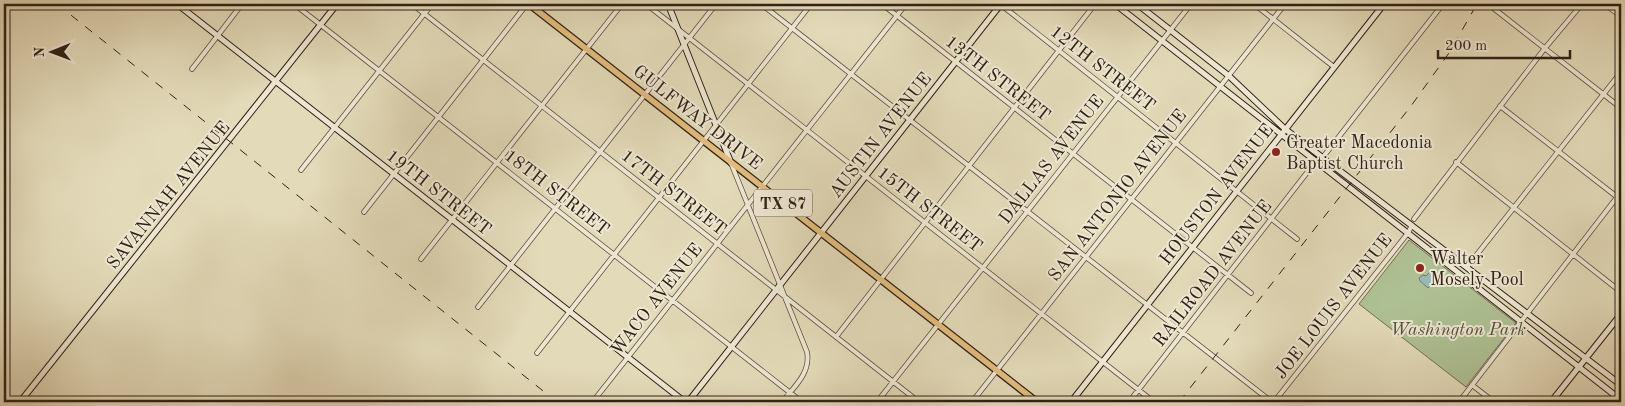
<svg xmlns="http://www.w3.org/2000/svg" width="1625" height="406" font-family="'Old Standard TT',serif">
  <rect width="100%" height="100%" fill="#e3dab9"/>
  <filter id="stains"><feTurbulence type="fractalNoise" baseFrequency=".004" numOctaves="4"/><feColorMatrix values="0 0 0 0 .2 0 0 0 0 .09 0 0 0 0 .02 0 0 0 .5 -.17"/></filter>
  <radialGradient id="worn" r=".72"><stop offset=".6" stop-color="#630" stop-opacity="0"/><stop offset="1" stop-color="#630" stop-opacity=".3"/></radialGradient>
  <!-- green -->
  <path fill="#aec194" stroke="#707056" d="M 1409,240 L 1516,323 L 1466,387 L 1359,304 Z"/>
  <!-- water -->
  <path fill="#97b9b7" stroke="#6e7c77" d="M 1431,271 L 1440,280 L 1437,284 L 1433,283 L 1428,288 L 1420,281 L 1419,278 L 1423,275 L 1426,276 Z"/>
  <g fill="none" stroke-linecap="round" stroke-linejoin="round">
    <defs>
      <path id="street" d="M 294,4 L 802,402
        M 412,4 L 919,402
        M 646,4 L 1154,402
        M 761,4 L 1272,402
        M 882,4 L 1251,293
        M 1000,4 L 1297,239
        M 1254,4 L 1334,67
        M 1372,4 L 1379,10
        M 1488,4 L 1621,108
        M 1604,4 L 1621,16
        M 192,69 L 242,4
        M 1500,106 L 1621,200
        M 1323,157 L 1443,4
        M 1456,162 L 1621,292
        M 731,163 L 807,352 C 811,373 794,387 782,402
        M 301,170 L 432,4
        M 364,212 L 527,4
        M 1414,219 L 1545,48 L 1582,4
        M 421,259 L 622,4
        M 1467,267 L 1621,72
        M 478,307 L 716,4
        M 836,337 L 1095,4
        M 537,353 L 811,4
        M 1472,385 L 1494,402
        M 595,399 L 906,4
        M 877,402 L 1191,4
        M 972,402 L 1285,4
        M 1129,402 L 1316,161
        M 1274,402 L 1408,233 L 1412,225
        M 1459,402 L 1621,192"/>
      <path id="secondary" d="M 177,4 L 685,402
        M 668,4 L 731,163
        M 1115,4 L 1621,400
        M 1137,4 L 1229,76 L 1285,129 L 1621,385
        M 20,402 L 337,4
        M 688,402 L 1001,4
        M 1071,402 L 1384,4
        M 1551,402 L 1621,314"/>
      <path id="primary" d="M 529,4 L 1037,402"/>
    </defs>
    <!-- street casing -->
    <use href="#street" stroke="#5e4e40" stroke-width="5.5"/>
    <!-- secondary casing -->
    <use href="#secondary" stroke="#312017" stroke-width="7"/>
    <!-- primary casing -->
    <use href="#primary" stroke="#312017" stroke-width="8"/>
    <!-- street -->
    <use href="#street" stroke="#ede7d2" stroke-width="4"/>
    <!-- secondary -->
    <use href="#secondary" stroke="#ede7d2" stroke-width="5"/>
    <!-- primary -->
    <use href="#primary" stroke="#e2bd7c" stroke-width="5.5"/>
    <!-- rail -->
    <path stroke="#312017" stroke-width="1" stroke-dasharray="9 9" stroke-linecap="butt" d="M 57,4 L 557,402
      M 1179,402 L 1411,106 L 1449,53 L 1477,4"/>
  </g>
  <!-- markers -->
  <g fill="#8f2418" stroke="#ede7d2" stroke-width="2">
    <circle cx="1276" cy="152" r="5"/>
    <circle cx="1420" cy="268" r="5"/>
  </g>
  <g text-anchor="middle" stroke-width="4" stroke-linejoin="round" paint-order="stroke">
    <!-- shield labels -->
    <rect fill="#ede7d2" stroke="#695c4f" stroke-width="1" x="754" y="189.5" width="58" height="27" rx="4"/>
    <g font-size="16" font-weight="bold" fill="#312017">
      <text x="783" y="209">TX 87</text>
    </g>
    <!-- street labels -->
    <g font-size="18" fill="#312017" stroke="#ede7d2">
      <text transform="translate(1103 68) rotate(38)" y="6">12TH STREET</text>
      <text transform="translate(998 78) rotate(38)" y="6">13TH STREET</text>
      <text transform="translate(698 117) rotate(38)" y="6">GULFWAY DRIVE</text>
      <text transform="translate(880 135) rotate(-52)" y="6">AUSTIN AVENUE</text>
      <text transform="translate(1051 159) rotate(-52)" y="6">DALLAS AVENUE</text>
      <text transform="translate(439 192) rotate(38)" y="6">19TH STREET</text>
      <text transform="translate(557 192) rotate(38)" y="6">18TH STREET</text>
      <text transform="translate(674 192) rotate(38)" y="6">17TH STREET</text>
      <text transform="translate(1216 194) rotate(-52)" y="6">HOUSTON AVENUE</text>
      <text transform="translate(168 195) rotate(-51)" y="6">SAVANNAH AVENUE</text>
      <text transform="translate(1117 195) rotate(-52)" y="6">SAN ANTONIO AVENUE</text>
      <text transform="translate(930 209) rotate(38)" y="6">15TH STREET</text>
      <text transform="translate(1212 273) rotate(-52)" y="6">RAILROAD AVENUE</text>
      <text transform="translate(656 299) rotate(-52)" y="6">WACO AVENUE</text>
      <text transform="translate(1333 306) rotate(-52)" y="6">JOE LOUIS AVENUE</text>
    </g>
    <!-- poi labels -->
    <g font-size="18" fill="#312017" stroke="#ede7d2" text-anchor="start">
      <text x="1286" y="148">Greater Macedonia<tspan x="1286" dy="21">Baptist Church</tspan></text>
      <text x="1430" y="264">Walter<tspan x="1430" dy="21">Mosely Pool</tspan></text>
    </g>
    <!-- park labels -->
    <g font-size="18" font-style="italic" fill="#56503c" stroke="#ede7d2">
      <text x="1458" y="335">Washington Park</text>
    </g>
  </g>
  <!-- margin -->
  <rect width="1625" height="406" fill="none" stroke="#e3dab9" stroke-width="20"/>
  <rect x="5" y="5" width="1615" height="396" fill="none" stroke="#312017" stroke-width="2.5"/>
  <rect x="10" y="10" width="1605" height="386" fill="none" stroke="#312017"/>
  <!-- north arrow -->
  <g transform="translate(52 52) rotate(269)" stroke="#ede7d2" stroke-width="4" paint-order="stroke">
  <path d="M0-4L9 19L0 12L-9 19Z" fill="#312017"/>
  <text y="-8" font-size="14" font-weight="bold" text-anchor="middle" fill="#312017">N</text>
  </g>
  <!-- scale -->
  <path d="M1438 50v8h132v-8" fill="none" stroke="#312017" stroke-width="2.5"/>
  <text x="1445" y="50" font-size="15" fill="#312017" stroke="#ede7d2" stroke-width="4" paint-order="stroke">200 m</text>
  <rect width="100%" height="100%" filter="url(#stains)"/>
  <rect width="100%" height="100%" fill="url(#worn)"/>
</svg>
